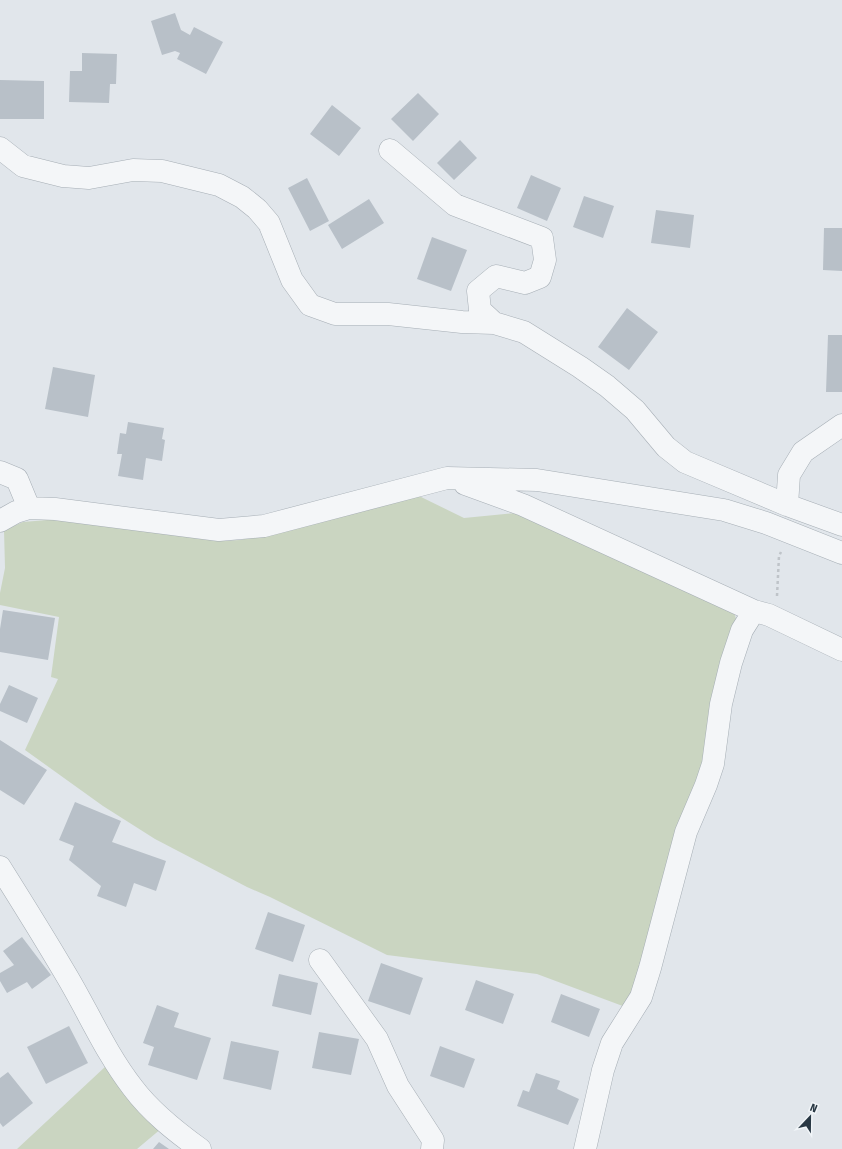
<svg xmlns="http://www.w3.org/2000/svg" width="842" height="1149" font-family="'Fira Sans Condensed',sans-serif">
  <rect width="100%" height="100%" fill="#e1e6eb"/>
  <!-- green -->
  <path fill="#cad5c1" d="M 417,495 L 464,518 L 515,513 L 734,612 L 736,619 L 709,763 L 628,1008 L 537,974 L 387,955 L 270,897 L 247,887 L 155,839 L 103,806 L 25,750 L 58,679 L 51,677 L 59,617 L 0,605 L 0,593 L 5,568 L 4,530 L 23,522 L 59,519 L 218,541 L 240,540 L 336,518 Z
    M 106,1066 L 162,1128 L 137,1149 L 17,1149 Z"/>
  <!-- building -->
  <path fill="#b8c0c8" d="M 175,13 L 181,30 L 190,35 L 194,27 L 223,42 L 206,74 L 177,59 L 180,53 L 175,51 L 162,55 L 151,21 Z
    M 82,53 L 117,54 L 116,84 L 110,84 L 109,103 L 69,102 L 70,71 L 82,71 Z
    M 0,80 L 44,81 L 44,119 L 0,119 Z
    M 418,93 L 439,114 L 413,141 L 391,119 Z
    M 332,105 L 361,128 L 339,156 L 310,134 Z
    M 460,140 L 477,158 L 454,180 L 437,163 Z
    M 531,175 L 561,188 L 547,221 L 517,208 Z
    M 307,178 L 329,221 L 310,231 L 288,188 Z
    M 584,196 L 614,206 L 603,238 L 573,227 Z
    M 369,199 L 384,223 L 342,249 L 328,225 Z
    M 656,210 L 694,215 L 690,248 L 651,243 Z
    M 824,228 L 842,228 L 842,271 L 823,270 Z
    M 432,237 L 467,250 L 451,291 L 417,279 Z
    M 627,308 L 658,332 L 629,370 L 598,347 Z
    M 828,335 L 842,335 L 842,392 L 826,392 Z
    M 53,367 L 95,375 L 88,417 L 45,409 Z
    M 128,422 L 164,428 L 162,439 L 165,440 L 162,461 L 146,458 L 143,480 L 118,476 L 122,454 L 117,454 L 120,433 L 126,434 Z
    M 3,610 L 55,618 L 48,660 L 0,652 L 0,629 Z
    M 9,685 L 38,698 L 27,723 L 0,711 L 0,704 Z
    M 0,740 L 47,770 L 24,805 L 0,790 Z
    M 75,802 L 121,821 L 112,842 L 166,861 L 156,891 L 134,883 L 126,907 L 97,896 L 101,886 L 69,860 L 74,846 L 59,840 Z
    M 268,912 L 305,925 L 293,962 L 255,949 Z
    M 22,937 L 51,975 L 32,989 L 27,982 L 7,993 L 0,981 L 0,973 L 14,965 L 3,951 Z
    M 381,963 L 423,978 L 410,1015 L 368,1001 Z
    M 279,974 L 318,983 L 311,1015 L 272,1006 Z
    M 476,980 L 514,994 L 503,1024 L 465,1010 Z
    M 561,994 L 600,1009 L 589,1037 L 551,1022 Z
    M 157,1005 L 179,1013 L 174,1027 L 211,1038 L 197,1080 L 148,1065 L 154,1047 L 143,1043 Z
    M 69,1026 L 88,1063 L 46,1084 L 27,1047 Z
    M 319,1032 L 359,1039 L 351,1075 L 312,1068 Z
    M 231,1041 L 279,1051 L 271,1090 L 223,1079 Z
    M 440,1046 L 475,1059 L 464,1088 L 430,1076 Z
    M 8,1072 L 33,1103 L 3,1127 L 0,1123 L 0,1078 Z
    M 536,1073 L 560,1081 L 557,1089 L 579,1099 L 568,1125 L 517,1106 L 523,1090 L 529,1092 Z
    M 159,1142 L 169,1149 L 153,1149 Z"/>
  <g fill="none" stroke-linecap="round" stroke-linejoin="round">
    <defs>
      <path id="minor" d="M 0,148 L 23,166 L 63,176 L 89,178 L 133,170 L 162,171 L 219,185 L 242,197 L 257,209 L 269,223 L 292,280 L 310,305 L 335,314 L 388,314 L 462,322 L 494,323 L 524,332 L 580,367 L 607,386 L 635,410 L 666,447 L 685,462 L 787,505 L 842,525
        M 390,150 L 455,205 L 542,238 L 545,260 L 540,277 L 525,283 L 496,276 L 478,291 L 480,310 L 494,323
        M 0,472 L 17,479 L 29,508
        M 465,484 L 523,505 L 754,611 L 769,615 L 842,650
        M 787,505 L 789,475 L 803,452 L 842,425
        M 0,521 L 16,512 L 29,508 L 55,509 L 219,530 L 264,526 L 447,478 L 537,480 L 724,510 L 766,523 L 842,553
        M 0,867 C 22,902 44,937 65,973 C 88,1011 105,1052 133,1088 C 151,1112 175,1131 200,1149
        M 320,960 L 377,1039 L 398,1086 L 433,1140 L 432,1149
        M 585,1149 L 603,1070 L 612,1043 L 641,997 L 650,968 L 686,832 L 706,785 L 713,764 L 721,704 L 731,663 L 742,630 L 754,611"/>
    </defs>
    <!-- minor casing -->
    <use href="#minor" stroke="#a6aeb5" stroke-width="23"/>
    <!-- path -->
    <path stroke="#bfc4c9" stroke-width="2.5" stroke-dasharray="3 3" stroke-linecap="butt" d="M 777,596 L 779,556 L 781,552"/>
    <!-- minor -->
    <use href="#minor" stroke="#f4f6f8" stroke-width="22"/>
  </g>
  <!-- north arrow -->
  <g transform="translate(810 1117) rotate(22)" stroke="#f1f5f8" stroke-width="3" paint-order="stroke">
  <path d="M0-3L7 15L0 10L-7 15Z" fill="#283743"/>
  <text y="-6" font-size="11" font-weight="bold" text-anchor="middle" fill="#283743">N</text>
  </g>
</svg>
